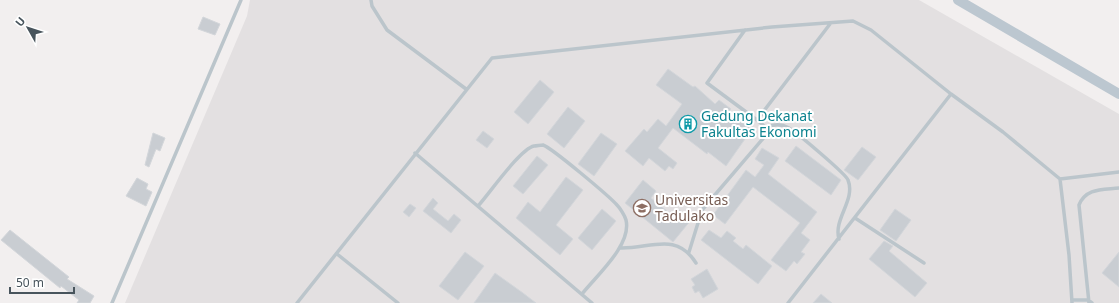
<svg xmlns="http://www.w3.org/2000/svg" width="1119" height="303" font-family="'Noto Sans',sans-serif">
  <rect width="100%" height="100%" fill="#f2efef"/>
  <!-- education -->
  <path fill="#e3e0e1" d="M 250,0 L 919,0 L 1119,114 L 1119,303 L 125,303 L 247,16 Z"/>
  <!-- building -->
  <path fill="#c9cdd2" stroke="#d3d6da" d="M 203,17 L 220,24 L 215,35 L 198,29 Z
    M 668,69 L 693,87 L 695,86 L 715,104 L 719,100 L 731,109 L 727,113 L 752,129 L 726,166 L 708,152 L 707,154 L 673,128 L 658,148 L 677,163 L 673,169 L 669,166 L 665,171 L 649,158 L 643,166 L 625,151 L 644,129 L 647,132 L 658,119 L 666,126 L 682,104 L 656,85 Z
    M 540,80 L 554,92 L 528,124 L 514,112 Z
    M 568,107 L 585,121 L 564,148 L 547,134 Z
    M 483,131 L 494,139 L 487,148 L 476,140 Z
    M 153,133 L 165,138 L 160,151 L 156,149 L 149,167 L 145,165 Z
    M 601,133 L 617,144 L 594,176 L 578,164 Z
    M 796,146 L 841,180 L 831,195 L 785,161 Z
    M 862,147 L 876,157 L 858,180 L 844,170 Z
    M 762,148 L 779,158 L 768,174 L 817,212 L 801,233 L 810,240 L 801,252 L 805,254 L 797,264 L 794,261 L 786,271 L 771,260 L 800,223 L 753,187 L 725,224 L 713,215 L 746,170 L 755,177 L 764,165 L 755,159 Z
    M 537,156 L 548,165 L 523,194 L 513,186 Z
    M 566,177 L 583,190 L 556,225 L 573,239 L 560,255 L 516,218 L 528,202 L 540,212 Z
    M 137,178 L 148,184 L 146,189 L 152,192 L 146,206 L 126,196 Z
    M 643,180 L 656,191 L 651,198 L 673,216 L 678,209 L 691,220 L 673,242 L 625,203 Z
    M 433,198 L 438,203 L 433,209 L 448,221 L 454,214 L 461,220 L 451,233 L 423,211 Z
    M 410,204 L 416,208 L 409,217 L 403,212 Z
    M 602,209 L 616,221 L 592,250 L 578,238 Z
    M 895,209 L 911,220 L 896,241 L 880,230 Z
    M 10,230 L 69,277 L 67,279 L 94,296 L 90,303 L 77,303 L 79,300 L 61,286 L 60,288 L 1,240 Z
    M 709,230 L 721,238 L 727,231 L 736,238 L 733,241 L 743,249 L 746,245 L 772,266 L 758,284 L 701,240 Z
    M 884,241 L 893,246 L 889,251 L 927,283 L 915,297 L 869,259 Z
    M 465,252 L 484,266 L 458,300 L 439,286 Z
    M 1119,252 L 1119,287 L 1102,273 Z
    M 707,269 L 718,289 L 703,298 L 699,291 L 695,293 L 692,287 L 695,285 L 691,279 Z
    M 495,273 L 523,293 L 536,303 L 474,303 Z
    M 821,294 L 832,303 L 813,303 Z"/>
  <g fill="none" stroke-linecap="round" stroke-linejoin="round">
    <!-- lane -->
    <path stroke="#bbc5cb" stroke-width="3.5" d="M 371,0 L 372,6 L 387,30 L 466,89
      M 745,30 L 707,83 L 757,120 L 830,24
      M 766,128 C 773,124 780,123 789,128 C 796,132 846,174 848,180 C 856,200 833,219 839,239
      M 415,153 L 592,303
      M 1060,179 L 1119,172
      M 478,206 C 489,194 520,149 534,146 C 536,146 541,145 543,145 C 552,148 609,196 617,205 C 620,208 625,216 626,220 C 632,245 596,276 582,294
      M 855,218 L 924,263
      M 620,248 C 650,249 676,231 696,263
      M 689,252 L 702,210 L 766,135 C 767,127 763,125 757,120
      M 337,254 L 398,303
      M 1072,300 L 1088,300 L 1092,303
      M 112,303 L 241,0
      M 297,303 L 492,58 L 772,27 L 853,21 L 871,30 L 951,94 L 1003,132 L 1060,179 L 1069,255 L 1072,303
      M 788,303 L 951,94
      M 1089,303 L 1079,205 C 1086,188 1102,190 1119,188"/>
    <!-- secondary -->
    <path stroke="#bcc7d0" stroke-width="10" d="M 958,0 L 1119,94"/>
  </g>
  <!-- icons -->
  <defs>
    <symbol id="building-ring" viewBox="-11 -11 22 22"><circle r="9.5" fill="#fff" stroke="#0f9aa8" stroke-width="1.5"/><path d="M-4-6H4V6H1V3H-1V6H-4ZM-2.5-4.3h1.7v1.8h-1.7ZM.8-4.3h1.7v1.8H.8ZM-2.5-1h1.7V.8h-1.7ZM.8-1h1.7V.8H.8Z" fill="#0f9aa8"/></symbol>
    <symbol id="university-ring" viewBox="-11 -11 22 22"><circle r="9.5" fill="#fff" stroke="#8d6e63" stroke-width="1.5"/><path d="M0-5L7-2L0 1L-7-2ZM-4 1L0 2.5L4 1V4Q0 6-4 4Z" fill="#8d6e63"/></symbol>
  </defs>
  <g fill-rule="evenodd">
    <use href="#building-ring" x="678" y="114" width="20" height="20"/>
    <use href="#university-ring" x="632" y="198" width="20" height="20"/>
  </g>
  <g text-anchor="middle" stroke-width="4" stroke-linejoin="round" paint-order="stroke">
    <!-- culture labels -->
    <g font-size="14" fill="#0d838f" stroke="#fff" text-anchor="start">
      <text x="701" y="121">Gedung Dekanat<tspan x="701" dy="16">Fakultas Ekonomi</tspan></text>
    </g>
    <!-- education labels -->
    <g font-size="14" fill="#785e54" stroke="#fff" text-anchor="start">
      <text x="655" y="205">Universitas<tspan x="655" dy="16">Tadulako</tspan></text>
    </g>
  </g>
  <!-- north arrow -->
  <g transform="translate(28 28) rotate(309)" stroke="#ffffff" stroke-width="3" paint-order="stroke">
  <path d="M0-3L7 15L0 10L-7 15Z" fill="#48545c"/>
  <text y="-6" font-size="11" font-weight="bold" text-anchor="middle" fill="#48545c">U</text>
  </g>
  <!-- scale -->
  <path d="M10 287v6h64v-6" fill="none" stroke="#48545c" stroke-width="2"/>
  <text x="16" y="287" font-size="12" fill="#48545c" stroke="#ffffff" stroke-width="3" paint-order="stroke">50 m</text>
</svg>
